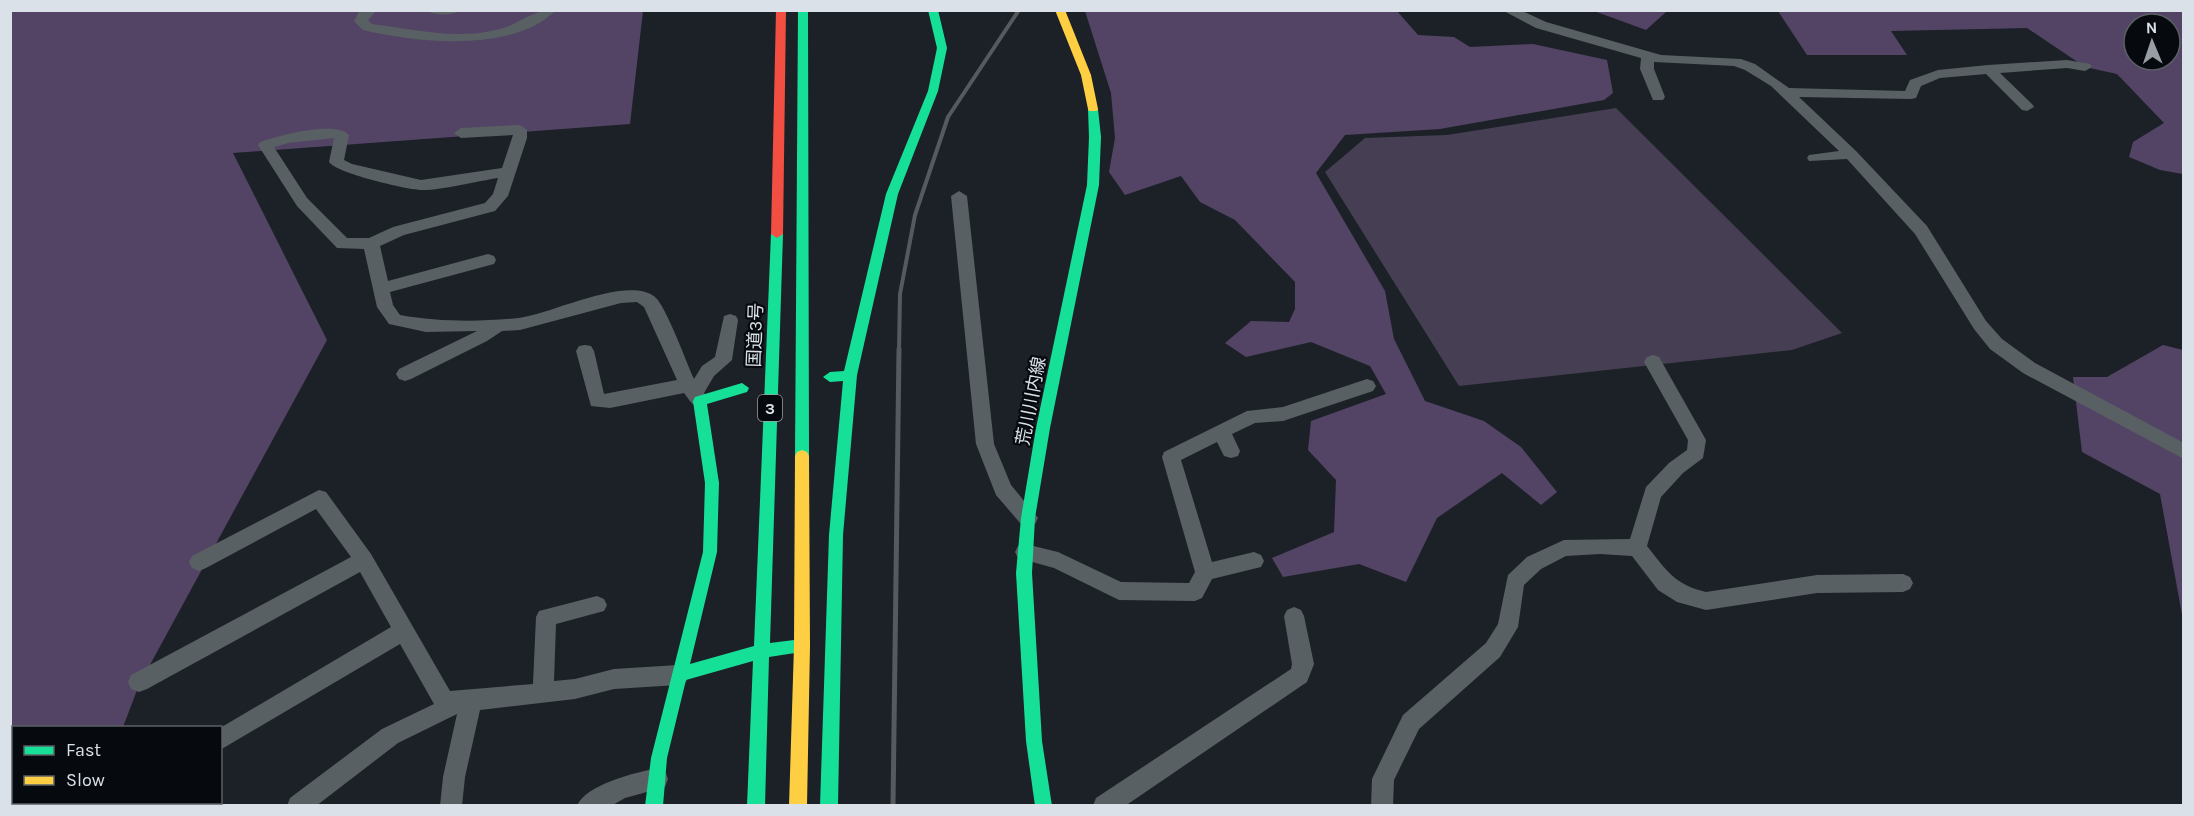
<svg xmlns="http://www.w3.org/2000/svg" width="2194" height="816" font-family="Karla,'Noto Sans JP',sans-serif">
  <rect width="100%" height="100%" fill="#1c2127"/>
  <!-- green -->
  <path fill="#463e52" d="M 1616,108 L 1842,333 L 1792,350 L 1459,386 L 1325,172 L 1365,138 L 1447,135 Z"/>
  <!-- forest -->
  <path fill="#534466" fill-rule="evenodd" d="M 10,11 L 643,11 L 630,124 L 233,153 L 327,340 L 139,685 L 123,727 L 14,728 L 14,802 L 95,803 L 94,805 L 11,805 Z
    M 1085,11 L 1397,11 L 1418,35 L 1454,37 L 1470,47 L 1533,44 L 1607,60 L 1613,93 L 1604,100 L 1440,129 L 1345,135 L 1316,173 L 1385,291 L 1394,339 L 1425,401 L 1484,421 L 1521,447 L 1557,492 L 1541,505 L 1502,473 L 1437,518 L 1406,582 L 1359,564 L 1283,577 L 1272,558 L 1334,532 L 1336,480 L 1308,450 L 1311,421 L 1386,394 L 1370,366 L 1311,342 L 1246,357 L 1225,343 L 1251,321 L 1289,322 L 1295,309 L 1295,282 L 1235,220 L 1200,202 L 1181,176 L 1125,195 L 1109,172 L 1115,138 L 1111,93 Z
    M 1594,11 L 1594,10 L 1671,11 L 1666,12 L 1646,30 Z
    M 1778,11 L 2183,11 L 2183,174 L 2160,170 L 2129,157 L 2133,142 L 2164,123 L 2117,74 L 2085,67 L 2027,28 L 1891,31 L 1907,55 L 1807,55 ZM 2134,24 L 2170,24 L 2170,60 L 2134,60 Z
    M 2163,345 L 2183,350 L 2183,620 L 2160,494 L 2082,452 L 2073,377 L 2107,377 Z"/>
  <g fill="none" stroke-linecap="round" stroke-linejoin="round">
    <!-- street -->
    <path fill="#596063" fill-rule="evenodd" d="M 360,10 L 377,10 L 368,20 L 372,24 C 412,29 456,40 496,30 C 520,25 529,10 556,10 C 514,53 417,43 363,30 L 354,21 Z
      M 426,10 L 461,10 C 453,16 434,16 426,10 Z
      M 1502,10 L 1520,10 L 1546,22 L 1661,55 L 1741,59 L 1755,64 L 1789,88 L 1905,91 L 1910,80 L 1938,70 L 1988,65 L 2067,60 L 2090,64 L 2092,67 L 2085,71 L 2067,68 L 2000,73 L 2032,104 L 2034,107 L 2027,111 L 2022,110 L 1986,74 L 1940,78 L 1921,86 L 1916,98 L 1911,99 L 1799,97 L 1856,151 L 1927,226 L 1986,321 L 2002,339 L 2035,363 L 2184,443 L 2184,459 L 2023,373 L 1990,349 L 1974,329 L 1915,234 L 1847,159 L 1809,161 L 1807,158 L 1809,155 L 1839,151 L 1771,86 L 1745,70 L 1734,66 L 1654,62 L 1654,69 L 1665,97 L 1663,100 L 1653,100 L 1640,69 L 1641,58 L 1536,28 Z
      M 520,125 L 527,130 L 527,138 L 508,196 L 495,211 L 404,235 L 380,246 L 388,281 L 488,254 L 494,256 L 496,260 L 494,264 L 390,292 L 393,305 L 400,315 C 438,322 481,322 519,318 C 552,314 627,275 655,297 C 666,306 687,364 694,379 L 702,366 L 715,357 L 724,316 L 730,314 L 736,316 L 738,320 L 732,360 L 714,376 L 704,393 L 709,401 L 706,406 C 694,410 691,402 684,393 L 610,408 L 591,406 L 576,351 L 579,346 L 585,345 L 591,346 L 594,351 L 604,394 L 677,380 L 644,307 L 637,302 L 621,303 L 520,330 L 502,331 L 487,341 L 411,379 L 405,381 L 399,379 L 396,374 L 399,369 L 477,331 L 426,332 L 389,324 L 377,307 L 364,249 L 337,248 L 297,206 L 258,145 L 260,142 C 277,136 336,120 349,135 L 344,160 L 352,164 L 421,180 L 502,168 L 513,135 L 461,138 L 454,133 L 461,128 ZM 334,138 L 329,162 C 336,173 405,189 420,190 C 439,191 478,181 498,178 L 493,194 L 485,203 L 393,227 L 369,238 L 347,238 L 307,198 L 274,147 L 288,143 Z
      M 959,191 L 967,196 L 994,444 L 1011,485 L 1038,518 L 1035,524 L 1028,526 L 1021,524 L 996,495 L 976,444 L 951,196 Z
      M 1653,355 L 1659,357 L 1706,440 L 1703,458 L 1683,473 L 1661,497 L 1647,546 C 1666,570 1675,585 1706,592 L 1817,575 L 1903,574 L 1910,577 L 1913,583 L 1910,589 L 1903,592 L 1817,593 L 1706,610 L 1677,602 L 1658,590 L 1632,556 L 1600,554 L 1566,556 L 1541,569 L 1524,585 L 1518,627 L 1500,657 L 1419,729 L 1394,780 L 1393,806 L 1371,806 L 1372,779 L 1403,715 L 1486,643 L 1498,624 L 1508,575 L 1527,557 L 1564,540 L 1630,539 L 1646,487 L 1669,463 L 1687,450 L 1688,440 L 1644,362 L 1647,357 Z
      M 1367,379 L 1373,381 L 1376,386 L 1373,391 L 1283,421 L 1255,423 L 1232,434 L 1240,451 L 1238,456 L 1231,458 L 1224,456 L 1217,442 L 1181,460 L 1212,562 L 1254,552 L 1261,555 L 1264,561 L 1261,567 L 1212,579 L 1202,598 L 1195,601 L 1119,600 L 1054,568 L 1018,558 L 1015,552 L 1018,546 L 1025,544 L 1058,552 L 1121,582 L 1189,583 L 1195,572 L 1162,457 L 1164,452 L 1247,411 L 1283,407 Z
      M 319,490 L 326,492 L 371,554 L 450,691 L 533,684 L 536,617 L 539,611 L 597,596 L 604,599 L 607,605 L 604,611 L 556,624 L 554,681 L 575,679 L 614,669 L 678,665 L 686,668 L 689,675 L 686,682 L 678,685 L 614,689 L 575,699 L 480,710 L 465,777 L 462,806 L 440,806 L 443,777 L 457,714 L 398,743 L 316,806 L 287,806 L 290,798 L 382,729 L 434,704 L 400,644 L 220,750 L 220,728 L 391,627 L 360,572 L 147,689 L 139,692 L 131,689 L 128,682 L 131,675 L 351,557 L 316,509 L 206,568 L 199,571 L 192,568 L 189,562 L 192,556 Z
      M 1294,607 L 1301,610 L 1304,616 L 1314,664 L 1307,682 L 1125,806 L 1093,806 L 1096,798 L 1291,669 L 1292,664 L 1284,616 L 1287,610 Z
      M 657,768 L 665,771 L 668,779 L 665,787 L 625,798 L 611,806 L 577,806 C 586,784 635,773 657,768 Z"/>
    <!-- fast -->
    <path fill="#16e098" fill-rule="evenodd" d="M 798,10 L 808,10 L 809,456 L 807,460 L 797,460 L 795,456 Z
      M 928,10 L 938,10 L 947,48 L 938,91 L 898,194 L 857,375 L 843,535 L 838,806 L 820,806 L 829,535 L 843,381 L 830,382 L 823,377 L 830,372 L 844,371 L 886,194 L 928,91 L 937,48 Z
      M 1093,106 L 1098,109 L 1101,137 L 1099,185 L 1050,428 L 1035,518 L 1032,573 L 1042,741 L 1052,806 L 1035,806 L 1026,741 L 1016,573 L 1021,518 L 1036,428 L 1087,185 L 1089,137 L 1088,109 Z
      M 777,230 L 783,234 L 770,643 L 802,639 L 808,641 L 810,646 L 808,651 L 769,657 L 765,806 L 747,806 L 753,661 L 686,680 L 667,758 L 663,806 L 645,806 L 651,758 L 703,552 L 705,483 L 693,401 L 695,397 L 742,383 L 749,388 L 747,392 L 707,404 L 719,483 L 717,552 L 690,664 L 754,646 L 771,234 Z"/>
    <!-- slow -->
    <path fill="#ffcf43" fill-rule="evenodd" d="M 1055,10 L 1065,10 L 1091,75 L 1098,109 L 1097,111 L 1089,111 L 1088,109 L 1081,75 Z
      M 802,450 L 807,452 L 809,456 L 810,646 L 807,806 L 789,806 L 794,646 L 795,456 L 797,452 Z"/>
    <!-- jam -->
    <path fill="#f24e42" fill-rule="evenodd" d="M 776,10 L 786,10 L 783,234 L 777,238 L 771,234 Z"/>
    <!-- rail-far1 -->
    <path stroke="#555a5e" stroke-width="4" d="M 899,351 L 900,294 L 915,215 L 948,117 L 1019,10"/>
    <!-- rail -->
    <path stroke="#555a5e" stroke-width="5" d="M 893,806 L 899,349"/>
  </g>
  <g text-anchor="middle" stroke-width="4.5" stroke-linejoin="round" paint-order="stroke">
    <!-- shield labels -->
    <rect fill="#060a0f" stroke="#9aa0a7" stroke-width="1.5" x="758" y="395" width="24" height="26" rx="4.5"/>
    <g font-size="16" font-weight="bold" fill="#dae1e8">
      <text x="770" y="414">3</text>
    </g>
    <!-- street labels -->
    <g font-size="18" fill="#dae1e8" stroke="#060a0f">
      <text transform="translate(755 335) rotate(-88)" y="6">国道3号</text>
      <text transform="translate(1031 401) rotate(-79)" y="6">荒川川内線</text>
    </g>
  </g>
  <!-- border -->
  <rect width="2194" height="816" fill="none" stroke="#dae1e8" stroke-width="24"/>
  <!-- legend -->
  <rect x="12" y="726" width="210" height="78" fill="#060a0f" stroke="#5b6066" stroke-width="1.5"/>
  <rect x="24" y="746" width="30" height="9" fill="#16e098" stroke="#5b6066" stroke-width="1.5"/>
  <text x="66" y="756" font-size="18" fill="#dae1e8">Fast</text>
  <rect x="24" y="776" width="30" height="9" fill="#ffcf43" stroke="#5b6066" stroke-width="1.5"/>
  <text x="66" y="786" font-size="18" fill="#dae1e8">Slow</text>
  <!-- north arrow -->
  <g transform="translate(2152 42) rotate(358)"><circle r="28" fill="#060a0f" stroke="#5b6066" stroke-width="1.5"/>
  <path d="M0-4.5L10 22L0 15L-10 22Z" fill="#989ea4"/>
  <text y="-9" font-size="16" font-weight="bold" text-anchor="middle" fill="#dae1e8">N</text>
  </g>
</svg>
